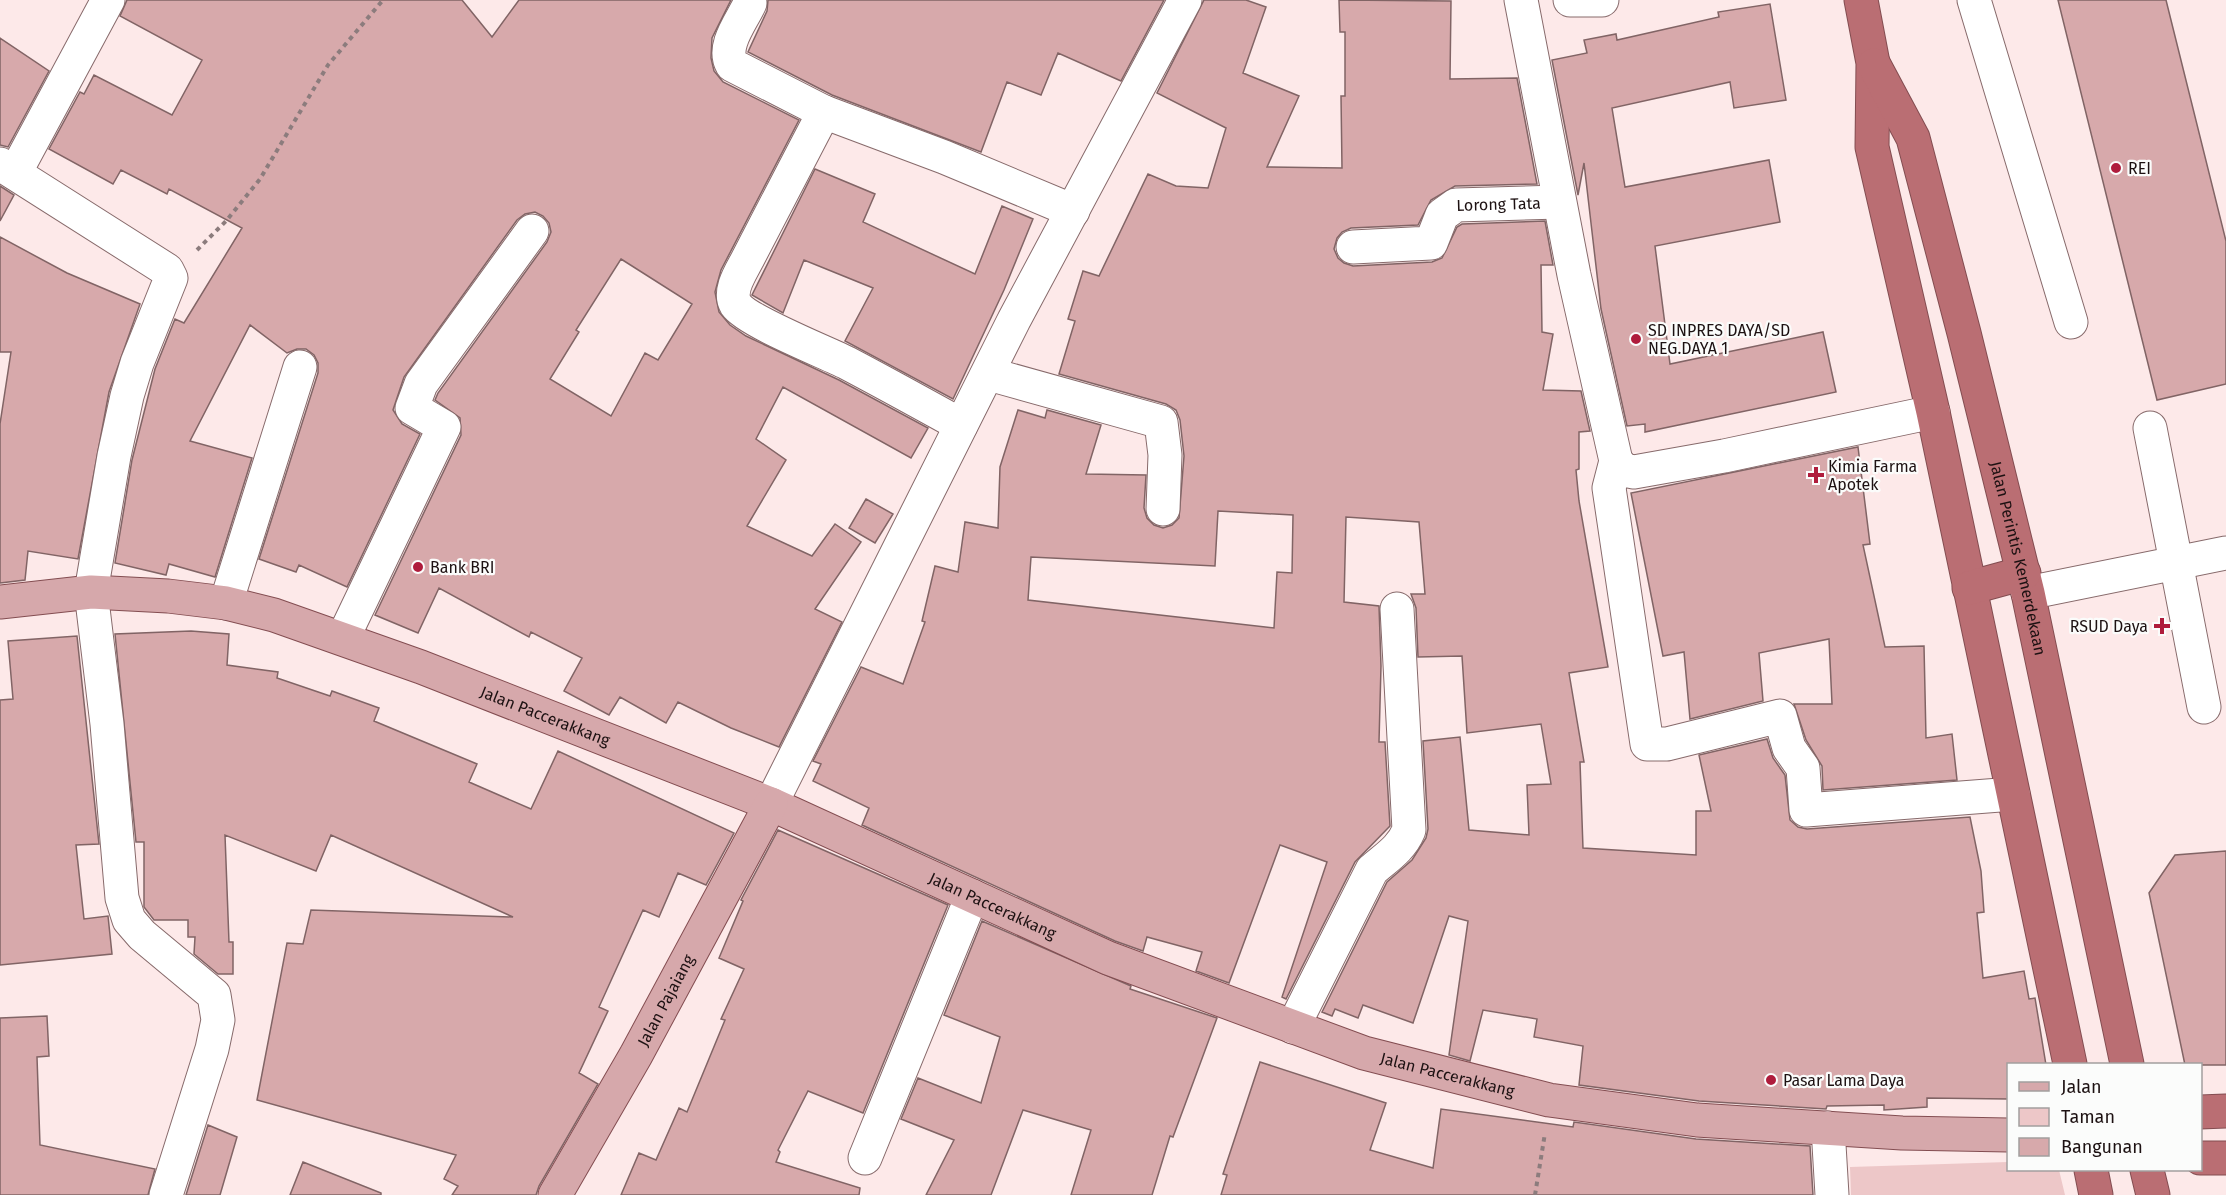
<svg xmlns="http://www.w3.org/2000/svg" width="2226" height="1195" font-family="'Fira Sans',sans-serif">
  <rect width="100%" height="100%" fill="#fde9e9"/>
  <!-- green -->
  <path fill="#edc7c8" d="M 2008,1162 L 2008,1170 L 2059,1170 L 2065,1195 L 1851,1195 L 1850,1167 Z"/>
  <!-- building -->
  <path fill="#d7a9ab" stroke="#816465" stroke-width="1.5" fill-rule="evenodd" d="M 127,0 L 462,0 L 492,37 L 519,0 L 731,0 L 712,38 L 711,58 L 714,71 L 723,82 L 799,120 L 721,270 L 715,292 L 719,312 L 730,325 L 746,336 L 839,380 L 928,428 L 911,458 L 783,387 L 756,439 L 786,460 L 747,526 L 812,556 L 835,524 L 861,542 L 815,609 L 842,622 L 779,747 L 731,728 L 678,702 L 666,723 L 620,697 L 609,715 L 564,691 L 582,658 L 531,632 L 529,637 L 439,588 L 418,633 L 375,615 L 461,435 L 460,418 L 435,400 L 438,393 L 547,242 L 551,232 L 549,223 L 543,216 L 535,212 L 525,214 L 517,220 L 404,377 L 393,410 L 402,424 L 420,434 L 347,587 L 299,565 L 296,572 L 259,559 L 318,373 L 318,363 L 314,355 L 306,349 L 297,349 L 287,353 L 250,325 L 190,441 L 252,458 L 215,577 L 169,564 L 166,575 L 115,563 L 132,460 L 155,369 L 175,319 L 184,323 L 242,228 L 169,189 L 167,194 L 121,170 L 113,184 L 49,149 L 80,92 L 84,94 L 94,75 L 172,115 L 202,60 L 120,16 ZM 621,259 L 692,304 L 658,360 L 645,353 L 611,416 L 550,379 L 579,332 L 576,330 Z
    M 768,0 L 1164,0 L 1121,81 L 1058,53 L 1041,95 L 1007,82 L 981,152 L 832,95 L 748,52 L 767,11 Z
    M 1204,0 L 1246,0 L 1266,7 L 1243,73 L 1299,96 L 1267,167 L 1342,168 L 1341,96 L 1345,96 L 1345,32 L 1340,32 L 1339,0 L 1451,1 L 1450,79 L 1517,78 L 1537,184 L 1455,186 L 1431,200 L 1418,225 L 1351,228 L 1342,232 L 1337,238 L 1334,249 L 1338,258 L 1344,263 L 1353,266 L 1432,262 L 1442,258 L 1457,227 L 1462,224 L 1545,221 L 1553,265 L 1541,265 L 1542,332 L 1553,334 L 1543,390 L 1581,391 L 1590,431 L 1579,432 L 1579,469 L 1576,470 L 1579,501 L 1608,667 L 1569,673 L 1584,762 L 1580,762 L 1583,848 L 1696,855 L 1696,811 L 1711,811 L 1699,755 L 1767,739 L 1773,758 L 1785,775 L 1790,820 L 1798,827 L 1807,829 L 1970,817 L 1981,871 L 1984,912 L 1977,913 L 1983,978 L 2024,971 L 2029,999 L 2035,998 L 2046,1065 L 2008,1065 L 2008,1099 L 1927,1098 L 1927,1107 L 1884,1110 L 1884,1105 L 1827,1106 L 1826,1109 L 1699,1101 L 1579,1085 L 1583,1046 L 1534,1037 L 1537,1019 L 1483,1010 L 1470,1061 L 1449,1055 L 1468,921 L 1449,916 L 1413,1023 L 1363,1005 L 1358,1018 L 1335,1009 L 1332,1016 L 1322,1012 L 1387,882 L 1412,860 L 1426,838 L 1428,829 L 1423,741 L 1460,737 L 1469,830 L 1529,835 L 1527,785 L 1551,784 L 1541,724 L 1467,733 L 1462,656 L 1418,657 L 1416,608 L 1411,594 L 1425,594 L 1419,522 L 1346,517 L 1344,602 L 1379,606 L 1381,666 L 1379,742 L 1385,742 L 1390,826 L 1355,862 L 1286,999 L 1282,997 L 1327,862 L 1280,845 L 1229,983 L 1196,971 L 1202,952 L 1147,937 L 1143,951 L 1115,941 L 862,825 L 869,808 L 813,781 L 821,764 L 813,761 L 861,667 L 903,684 L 925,622 L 922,621 L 935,566 L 958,572 L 965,522 L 998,528 L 1000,467 L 1018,410 L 1045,418 L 1047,410 L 1101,425 L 1086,474 L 1146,475 L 1144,508 L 1147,518 L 1154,525 L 1163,528 L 1172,525 L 1179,518 L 1184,456 L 1180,420 L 1176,410 L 1166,404 L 1059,374 L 1075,321 L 1068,319 L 1083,271 L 1099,276 L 1148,174 L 1176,186 L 1208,188 L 1226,128 L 1157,93 ZM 1218,511 L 1293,515 L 1292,573 L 1277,572 L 1274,628 L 1028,600 L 1031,557 L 1215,566 Z
    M 2058,0 L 2166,0 L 2226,241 L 2226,384 L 2157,400 Z
    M 1770,4 L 1786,100 L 1734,108 L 1730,82 L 1612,108 L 1625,187 L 1769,160 L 1780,222 L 1655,246 L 1670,364 L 1823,332 L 1836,392 L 1645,432 L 1645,424 L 1627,426 L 1601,309 L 1584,163 L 1578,195 L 1552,60 L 1587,53 L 1584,40 L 1616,34 L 1617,40 L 1719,17 L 1718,12 Z
    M 0,38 L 49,71 L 8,147 L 0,145 Z
    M 815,169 L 875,194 L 863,222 L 975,274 L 1002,206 L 1033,219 L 1004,290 L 953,399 L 845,341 L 873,288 L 804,260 L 783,313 L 752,295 Z
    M 0,186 L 14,195 L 0,221 Z
    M 0,237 L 67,273 L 140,304 L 109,392 L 78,559 L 28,551 L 25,580 L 0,583 L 0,424 L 11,352 L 0,352 Z
    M 1858,447 L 1870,544 L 1863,545 L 1885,647 L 1924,646 L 1926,738 L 1952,734 L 1957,780 L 1823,790 L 1822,766 L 1806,740 L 1794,704 L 1832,704 L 1829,639 L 1759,653 L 1763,701 L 1690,719 L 1684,652 L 1663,656 L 1631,493 Z
    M 866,499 L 893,514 L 875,543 L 849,528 Z
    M 191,631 L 229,634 L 227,665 L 278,672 L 277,678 L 330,696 L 332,691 L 379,708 L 374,721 L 477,764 L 469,782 L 531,809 L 558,751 L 734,833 L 706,885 L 678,873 L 659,917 L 643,910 L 599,1007 L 608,1011 L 579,1073 L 598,1084 L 539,1186 L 536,1195 L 452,1195 L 458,1186 L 444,1179 L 456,1155 L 257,1100 L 287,943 L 303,944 L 311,910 L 513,917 L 331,835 L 316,871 L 225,835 L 229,942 L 233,942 L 233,974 L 218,974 L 194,954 L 195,937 L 188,937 L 188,920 L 154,920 L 144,907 L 144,842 L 136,842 L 115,634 Z
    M 77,636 L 99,844 L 76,845 L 84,919 L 108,916 L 112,954 L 0,965 L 0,700 L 13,699 L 8,641 Z
    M 778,830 L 948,905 L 863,1113 L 808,1091 L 778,1150 L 780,1152 L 776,1162 L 860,1188 L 859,1195 L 621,1195 L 639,1153 L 656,1160 L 679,1108 L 687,1112 L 725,1020 L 721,1019 L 744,969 L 719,958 L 743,901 L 741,900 Z
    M 2226,851 L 2226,1065 L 2185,1065 L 2149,893 L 2175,855 Z
    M 982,921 L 1131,986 L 1130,989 L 1217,1018 L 1173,1137 L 1170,1136 L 1152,1195 L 1071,1195 L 1091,1130 L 1023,1110 L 991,1195 L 926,1195 L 954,1140 L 901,1119 L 918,1078 L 981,1103 L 1000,1037 L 944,1015 Z
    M 47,1016 L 49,1056 L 37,1057 L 40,1145 L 155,1169 L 148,1195 L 0,1195 L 0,1018 Z
    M 1260,1062 L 1386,1103 L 1370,1150 L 1433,1168 L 1441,1109 L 1573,1127 L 1574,1122 L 1696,1139 L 1810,1146 L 1813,1195 L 1221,1195 L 1227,1175 L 1223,1174 Z
    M 208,1125 L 237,1137 L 220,1195 L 186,1195 Z
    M 303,1162 L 381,1193 L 381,1195 L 290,1195 Z"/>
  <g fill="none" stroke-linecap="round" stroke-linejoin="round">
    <defs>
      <g id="minor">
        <path d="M 1521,0 L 1574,275 L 1616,461 L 1624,470 L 1634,472 L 1724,456 L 1933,412"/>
        <path d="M 1570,0 L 1602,0"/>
        <path d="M 1974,0 L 2071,322"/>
        <path d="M 750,3 C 742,21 721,46 732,65 L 824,112 L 944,157 L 1073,211"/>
        <path d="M 824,112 L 746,262 C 740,273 728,292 736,305 C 747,321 825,352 847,363 C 885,383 923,404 961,425"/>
        <path d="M 0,164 L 167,270 L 171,278 L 137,363 L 127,396 L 114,456 L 91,592 L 107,724 L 122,898 L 129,920 L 142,935 L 214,995 L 218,1020 L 212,1049 L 166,1195"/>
        <path d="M 15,173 L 108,0"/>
        <path id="s1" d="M 1353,247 L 1431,243 L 1442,215 L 1456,205 L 1559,202"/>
        <path d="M 989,374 L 1161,422 L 1165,455 L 1163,509"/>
        <path d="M 2150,428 L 2204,707"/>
        <path d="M 1616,461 L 1609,488 L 1647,744 L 1667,744 L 1780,716 L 1789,748 L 1803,768 L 1806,810 L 2013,794"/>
        <path d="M 2028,593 L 2226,553"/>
        <path d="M 226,603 L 300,367"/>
        <path d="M 343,638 L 444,427 L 412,408 L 421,384 L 532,231"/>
        <path d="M 771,804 L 1014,320 L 1185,0"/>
        <path d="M 1293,1027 L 1372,870 C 1387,857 1401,849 1409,830 L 1397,609"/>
        <path d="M 1828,1128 L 1832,1195"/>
        <path d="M 865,1158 L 972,896"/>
      </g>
      <g id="major">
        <path id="s2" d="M 0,602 L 91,592 L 168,596 L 226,603 L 274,615 L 421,667 L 771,804 L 1108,958 L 1364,1053 L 1549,1100 L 1697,1120 L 1902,1133 L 2008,1135"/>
        <path id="s3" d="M 555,1195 L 636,1055 L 771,804"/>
      </g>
      <g id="highway">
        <path d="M 1861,0 L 1873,63 L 1872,147 L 1933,412 L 2070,1064"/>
        <path id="s4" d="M 1874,65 L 1913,138 L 1964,333 L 2028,593 L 2127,1064"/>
        <path d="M 1969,588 L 2024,573"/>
        <path d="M 2200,1112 L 2226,1111"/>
        <path d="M 2200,1158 L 2226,1158"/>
        <path d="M 2091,1170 L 2096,1195"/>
        <path d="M 2147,1170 L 2153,1195"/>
      </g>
    </defs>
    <!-- minor casing -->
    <use href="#minor" stroke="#876a6b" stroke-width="35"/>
    <!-- major casing -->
    <use href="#major" stroke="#834d51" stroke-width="35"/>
    <!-- highway casing -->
    <use href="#highway" stroke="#834d51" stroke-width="35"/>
    <!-- path -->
    <path stroke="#8c7c7d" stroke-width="4" stroke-dasharray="4.5 4.5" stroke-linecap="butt" d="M 197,250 L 226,221 L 260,179 L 328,65 L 383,0
      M 1535,1195 L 1545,1133"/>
    <!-- minor -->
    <use href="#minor" stroke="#fff" stroke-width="33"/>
    <!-- major -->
    <use href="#major" stroke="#d6a8ab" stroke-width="33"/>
    <!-- highway -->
    <use href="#highway" stroke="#ba6e73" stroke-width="33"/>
  </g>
  <!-- markers -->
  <g fill="#af1c3c" stroke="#fbfcfb" stroke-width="2">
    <circle cx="2116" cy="168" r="6"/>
    <circle cx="1636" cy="339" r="6"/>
    <path d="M1813 466h6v6h6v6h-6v6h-6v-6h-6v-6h6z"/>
    <circle cx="418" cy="567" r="6"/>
    <path d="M2159 617h6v6h6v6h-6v6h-6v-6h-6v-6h6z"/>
    <circle cx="1771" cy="1080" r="6"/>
  </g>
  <g text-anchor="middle" stroke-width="4.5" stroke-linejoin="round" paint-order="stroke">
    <!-- poi labels -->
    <g font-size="16" fill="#1d1112" stroke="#fbfcfb" text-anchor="start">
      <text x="2128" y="174">REI</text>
      <text x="1648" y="336">SD INPRES DAYA/SD<tspan x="1648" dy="18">NEG.DAYA 1</tspan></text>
      <text x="1828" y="472">Kimia Farma<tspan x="1828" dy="18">Apotek</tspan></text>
      <text x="430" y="573">Bank BRI</text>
      <text x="2148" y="632" text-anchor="end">RSUD Daya</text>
      <text x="1783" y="1086">Pasar Lama Daya</text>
    </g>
    <!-- street labels -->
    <g font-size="16" fill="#1d1112" stroke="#fbfcfb">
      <text dy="6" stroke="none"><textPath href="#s1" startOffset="168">Lorong Tata</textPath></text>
      <text dy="6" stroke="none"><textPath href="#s4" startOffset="516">Jalan Perintis Kemerdekaan</textPath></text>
      <text dy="6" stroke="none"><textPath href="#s2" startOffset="566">Jalan Paccerakkang</textPath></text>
      <text dy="6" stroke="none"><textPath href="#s2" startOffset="1052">Jalan Paccerakkang</textPath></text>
      <text dy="6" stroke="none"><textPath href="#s3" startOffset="224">Jalan Pajaiang</textPath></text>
      <text dy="6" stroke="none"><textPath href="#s2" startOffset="1538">Jalan Paccerakkang</textPath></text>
    </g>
  </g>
  <!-- legend -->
  <rect x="2007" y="1063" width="195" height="108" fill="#fbfcfb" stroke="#a29e9e" stroke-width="1.5"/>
  <rect x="2019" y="1082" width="30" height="9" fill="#d6a8ab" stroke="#a29e9e" stroke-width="1.5"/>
  <text x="2061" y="1093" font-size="18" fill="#1d1112">Jalan</text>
  <rect x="2019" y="1108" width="30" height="18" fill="#edc7c8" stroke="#a29e9e" stroke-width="1.5"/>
  <text x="2061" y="1123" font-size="18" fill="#1d1112">Taman</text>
  <rect x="2019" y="1138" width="30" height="18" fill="#d7a9ab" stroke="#a29e9e" stroke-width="1.5"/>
  <text x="2061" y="1153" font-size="18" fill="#1d1112">Bangunan</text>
</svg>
